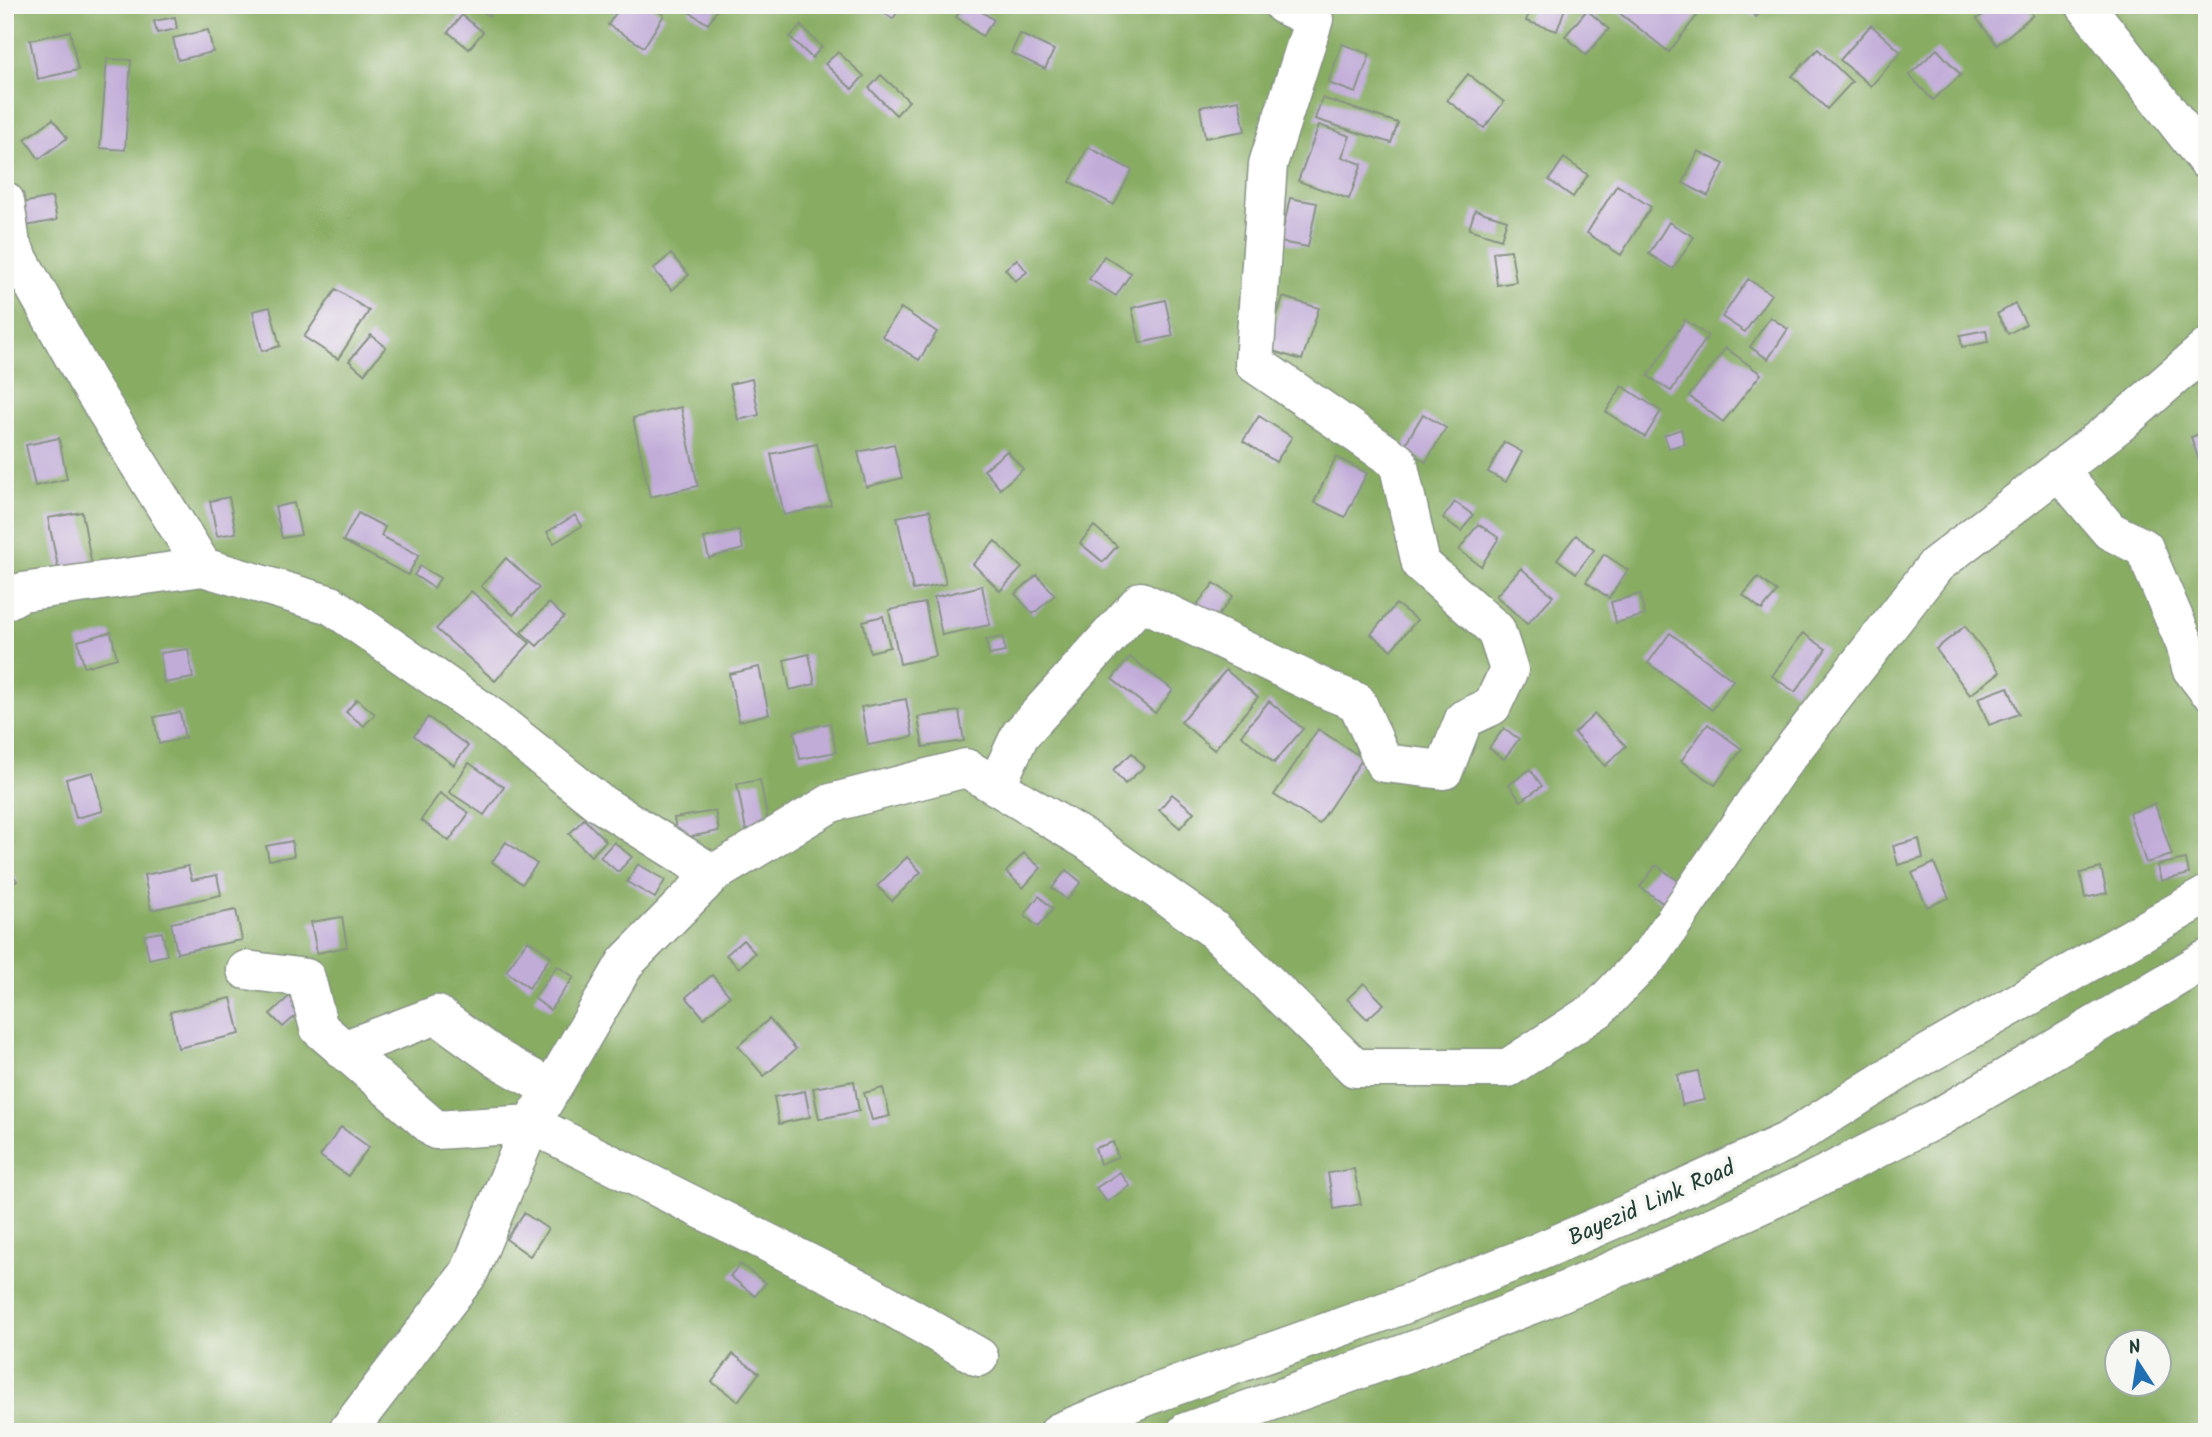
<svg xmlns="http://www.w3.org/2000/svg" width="2212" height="1437" font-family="Kalam,sans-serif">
  <rect width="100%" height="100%" fill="#f6f6f2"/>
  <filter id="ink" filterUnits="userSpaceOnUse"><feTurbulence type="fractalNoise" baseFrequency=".0143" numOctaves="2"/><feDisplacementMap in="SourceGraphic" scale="14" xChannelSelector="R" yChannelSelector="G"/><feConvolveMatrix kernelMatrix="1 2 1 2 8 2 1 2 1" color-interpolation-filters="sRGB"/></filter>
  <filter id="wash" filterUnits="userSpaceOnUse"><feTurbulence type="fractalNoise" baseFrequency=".00686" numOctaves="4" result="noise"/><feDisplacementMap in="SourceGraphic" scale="28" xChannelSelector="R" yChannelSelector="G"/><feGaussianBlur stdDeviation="1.57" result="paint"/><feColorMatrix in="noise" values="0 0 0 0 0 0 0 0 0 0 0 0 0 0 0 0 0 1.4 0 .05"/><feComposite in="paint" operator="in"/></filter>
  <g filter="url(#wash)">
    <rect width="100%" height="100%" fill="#f2e9d6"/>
    <!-- forest -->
    <path fill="#87ac62" stroke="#53744b" stroke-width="2" fill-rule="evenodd" d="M 5,5 L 2207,5 L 2207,1432 L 5,1432 ZM 2118,1342 L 2160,1342 L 2160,1384 L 2118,1384 Z"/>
    <g id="blocks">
      <!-- building -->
      <path fill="#c1acd8" d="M 475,5 L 497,5 L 489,16 Z
        M 621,5 L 648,5 L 664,15 L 644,47 L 608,25 Z
        M 693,5 L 720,5 L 708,24 L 689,12 Z
        M 873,5 L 902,5 L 893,19 Z
        M 964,5 L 972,5 L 994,20 L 982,36 L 956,17 Z
        M 1532,5 L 1566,5 L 1557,31 L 1526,21 Z
        M 1622,5 L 1705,5 L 1669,52 L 1617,11 Z
        M 1752,5 L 1768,5 L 1756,17 L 1748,10 Z
        M 1995,5 L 2025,5 L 2033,15 L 1997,45 L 1977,19 Z
        M 1587,10 L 1609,29 L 1586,55 L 1565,36 Z
        M 462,15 L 483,32 L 469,49 L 448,32 Z
        M 175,17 L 177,29 L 157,33 L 154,21 Z
        M 1871,25 L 1901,52 L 1871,86 L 1840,60 Z
        M 801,26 L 822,47 L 812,58 L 790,37 Z
        M 208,30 L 213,52 L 178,60 L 173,38 Z
        M 70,31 L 78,70 L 38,79 L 30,40 Z
        M 1020,34 L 1054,50 L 1045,69 L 1011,53 Z
        M 1342,44 L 1370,54 L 1356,93 L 1328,83 Z
        M 1818,49 L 1852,82 L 1827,109 L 1792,76 Z
        M 1937,49 L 1961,75 L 1933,100 L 1909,75 Z
        M 838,52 L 864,76 L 852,89 L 825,64 Z
        M 107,59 L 131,60 L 125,150 L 100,148 Z
        M 1468,74 L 1504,102 L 1484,128 L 1447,100 Z
        M 881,75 L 909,101 L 896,115 L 869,88 Z
        M 1322,98 L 1398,123 L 1391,143 L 1315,119 Z
        M 1239,100 L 1245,131 L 1205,138 L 1200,107 Z
        M 53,119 L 67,138 L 39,159 L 25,139 Z
        M 1319,125 L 1350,136 L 1342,157 L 1362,164 L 1349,199 L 1298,181 Z
        M 1088,147 L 1132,170 L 1114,205 L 1070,182 Z
        M 1698,151 L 1724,164 L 1708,196 L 1683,183 Z
        M 1564,158 L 1588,175 L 1573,197 L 1549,180 Z
        M 1617,185 L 1651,207 L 1621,255 L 1587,233 Z
        M 52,197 L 57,220 L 21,227 L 17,204 Z
        M 1290,198 L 1317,203 L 1308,247 L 1280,242 Z
        M 1475,210 L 1507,220 L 1501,239 L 1469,229 Z
        M 1669,222 L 1694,237 L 1673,269 L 1649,254 Z
        M 1511,250 L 1516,282 L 1497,285 L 1493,252 Z
        M 671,254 L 689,275 L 672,290 L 653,269 Z
        M 1104,256 L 1131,273 L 1116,296 L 1089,279 Z
        M 1017,259 L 1027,272 L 1015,281 L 1005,269 Z
        M 1748,279 L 1771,294 L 1745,332 L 1722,317 Z
        M 336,289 L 369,311 L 338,359 L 304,337 Z
        M 1283,297 L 1319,308 L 1302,360 L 1266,349 Z
        M 1165,300 L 1173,336 L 1140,343 L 1132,308 Z
        M 2015,304 L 2026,324 L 2008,334 L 1997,314 Z
        M 270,307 L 280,346 L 262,351 L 253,311 Z
        M 901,308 L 937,332 L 919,360 L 882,336 Z
        M 1770,317 L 1788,329 L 1768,359 L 1750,347 Z
        M 1685,320 L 1708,336 L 1671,391 L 1648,376 Z
        M 1986,330 L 1988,342 L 1962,347 L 1960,335 Z
        M 371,335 L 386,347 L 364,374 L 349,361 Z
        M 1726,348 L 1761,374 L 1723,422 L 1689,396 Z
        M 752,379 L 759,415 L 738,420 L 730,384 Z
        M 1622,386 L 1661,411 L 1645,437 L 1606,412 Z
        M 681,407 L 698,486 L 650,497 L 633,418 Z
        M 1423,414 L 1446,428 L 1426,462 L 1403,448 Z
        M 1259,416 L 1292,437 L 1276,462 L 1243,441 Z
        M 1681,429 L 1685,444 L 1669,448 L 1664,435 Z
        M 2207,431 L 2207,481 L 2206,481 L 2191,437 Z
        M 59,438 L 67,479 L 35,486 L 26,445 Z
        M 1504,442 L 1522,452 L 1506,482 L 1488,472 Z
        M 817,444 L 831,505 L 784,515 L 771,454 Z
        M 894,444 L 902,478 L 866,487 L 858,452 Z
        M 1007,451 L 1023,469 L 1000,489 L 984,470 Z
        M 1336,457 L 1367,473 L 1345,517 L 1314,502 Z
        M 229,497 L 236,533 L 217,536 L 210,501 Z
        M 1455,502 L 1473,515 L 1461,531 L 1443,518 Z
        M 294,503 L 301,535 L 282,538 L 275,507 Z
        M 930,510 L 946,584 L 913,590 L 897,517 Z
        M 82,512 L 92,566 L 59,572 L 48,518 Z
        M 358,513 L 385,527 L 381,536 L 419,555 L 408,575 L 343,541 Z
        M 575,515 L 582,526 L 554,543 L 547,532 Z
        M 1478,524 L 1499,538 L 1481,566 L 1459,550 Z
        M 1094,526 L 1117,546 L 1103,562 L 1080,543 Z
        M 739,530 L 743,549 L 709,558 L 704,538 Z
        M 1576,535 L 1594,550 L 1576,573 L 1557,559 Z
        M 995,541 L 1022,568 L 1000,591 L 973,564 Z
        M 1604,554 L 1628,570 L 1609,598 L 1586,582 Z
        M 506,558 L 539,588 L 513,615 L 481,586 Z
        M 420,566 L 440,578 L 434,588 L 414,575 Z
        M 1521,568 L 1553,596 L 1527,624 L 1496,596 Z
        M 1037,575 L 1055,595 L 1033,614 L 1015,594 Z
        M 1758,577 L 1777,592 L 1762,610 L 1743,595 Z
        M 1214,583 L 1233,596 L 1215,620 L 1196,606 Z
        M 982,586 L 990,625 L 942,635 L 934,597 Z
        M 471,591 L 530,643 L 495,681 L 436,629 Z
        M 1640,594 L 1645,615 L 1616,623 L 1611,602 Z
        M 549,603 L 564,617 L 537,646 L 521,632 Z
        M 925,603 L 936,656 L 900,664 L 889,610 Z
        M 1396,604 L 1417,620 L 1391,650 L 1371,634 Z
        M 883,616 L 890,647 L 870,652 L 863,621 Z
        M 1965,626 L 2000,672 L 1970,695 L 1936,649 Z
        M 111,632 L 117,658 L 84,667 L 78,641 Z
        M 1670,633 L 1733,680 L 1712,710 L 1648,663 Z
        M 1803,633 L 1826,649 L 1795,692 L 1772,676 Z
        M 1003,637 L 1005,652 L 989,655 L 986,640 Z
        M 188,649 L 193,678 L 164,683 L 160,653 Z
        M 809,654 L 815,684 L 790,690 L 784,660 Z
        M 1130,657 L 1173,690 L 1155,713 L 1112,679 Z
        M 759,667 L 769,714 L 739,721 L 729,674 Z
        M 1226,670 L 1258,697 L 1214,750 L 1181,722 Z
        M 2008,687 L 2019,714 L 1989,725 L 1978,698 Z
        M 357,699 L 375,714 L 364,726 L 346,712 Z
        M 906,699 L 913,737 L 868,745 L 861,707 Z
        M 1269,701 L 1303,729 L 1274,763 L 1241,735 Z
        M 959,711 L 964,741 L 923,747 L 918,717 Z
        M 180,712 L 185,738 L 159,744 L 154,717 Z
        M 1595,714 L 1626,746 L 1605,766 L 1574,733 Z
        M 428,717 L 468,746 L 454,765 L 414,736 Z
        M 830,723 L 836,752 L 800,759 L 794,731 Z
        M 1708,724 L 1742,749 L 1715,785 L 1681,761 Z
        M 1504,728 L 1519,739 L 1504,759 L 1489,748 Z
        M 1318,729 L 1363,758 L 1319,824 L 1274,795 Z
        M 1132,753 L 1144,767 L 1125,784 L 1113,770 Z
        M 469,763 L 504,787 L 484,815 L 449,792 Z
        M 1530,769 L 1542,786 L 1521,801 L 1509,785 Z
        M 93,772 L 103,811 L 76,818 L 66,779 Z
        M 760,780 L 769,826 L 746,830 L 737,784 Z
        M 440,793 L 469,813 L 449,841 L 421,820 Z
        M 1172,794 L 1194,812 L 1180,828 L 1159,810 Z
        M 2155,804 L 2172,855 L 2146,863 L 2129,813 Z
        M 715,811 L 719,831 L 678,839 L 674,818 Z
        M 584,819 L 606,841 L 591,856 L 569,834 Z
        M 1919,839 L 1923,858 L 1898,865 L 1893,846 Z
        M 292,841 L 294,856 L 269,860 L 266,846 Z
        M 506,842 L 537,864 L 522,884 L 492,862 Z
        M 614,842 L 632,857 L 618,872 L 600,857 Z
        M 1024,853 L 1041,868 L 1023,888 L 1006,872 Z
        M 907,857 L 921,872 L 892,901 L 877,886 Z
        M 2186,859 L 2189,874 L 2161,881 L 2157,865 Z
        M 5,863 L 17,881 L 5,889 Z
        M 1934,863 L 1949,898 L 1927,907 L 1912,873 Z
        M 638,864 L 665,880 L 655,898 L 627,882 Z
        M 1656,865 L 1680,882 L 1664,904 L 1640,887 Z
        M 188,866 L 192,880 L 217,875 L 221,895 L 151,910 L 144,875 Z
        M 2101,868 L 2107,893 L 2085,898 L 2080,873 Z
        M 1066,870 L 1081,882 L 1067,900 L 1052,888 Z
        M 1039,896 L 1053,909 L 1038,927 L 1024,915 Z
        M 236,910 L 242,940 L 177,953 L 171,923 Z
        M 342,917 L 347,947 L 317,953 L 311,922 Z
        M 162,932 L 167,955 L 149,959 L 144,935 Z
        M 528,940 L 551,956 L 529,988 L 506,971 Z
        M 743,940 L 755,953 L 739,968 L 726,955 Z
        M 557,966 L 574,977 L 550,1010 L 534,998 Z
        M 712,975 L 730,996 L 704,1018 L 686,997 Z
        M 1364,983 L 1384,1004 L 1367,1019 L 1347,999 Z
        M 294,992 L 307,1006 L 283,1027 L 270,1014 Z
        M 231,998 L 240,1034 L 178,1048 L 170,1012 Z
        M 769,1019 L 796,1049 L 764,1076 L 738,1046 Z
        M 1698,1071 L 1704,1100 L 1682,1105 L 1677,1075 Z
        M 854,1081 L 859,1111 L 819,1119 L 813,1088 Z
        M 883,1088 L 890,1116 L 872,1120 L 864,1093 Z
        M 805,1091 L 810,1117 L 779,1124 L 774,1097 Z
        M 341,1127 L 369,1147 L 348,1176 L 320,1156 Z
        M 1113,1142 L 1118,1157 L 1100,1164 L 1095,1148 Z
        M 1354,1169 L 1361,1204 L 1334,1209 L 1328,1173 Z
        M 1120,1172 L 1130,1186 L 1107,1202 L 1096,1188 Z
        M 524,1213 L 548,1229 L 530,1256 L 506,1239 Z
        M 740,1264 L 766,1283 L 755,1296 L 730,1276 Z
        M 733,1354 L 759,1373 L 738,1401 L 712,1382 Z"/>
    </g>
  </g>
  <g filter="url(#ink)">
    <use href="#blocks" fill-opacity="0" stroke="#889385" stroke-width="2"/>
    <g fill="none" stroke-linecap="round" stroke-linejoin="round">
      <defs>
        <path id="minor" d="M 2085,5 L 2207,161
          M 5,201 L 11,245 L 86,379 L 203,567
          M 2058,470 L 2110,531 L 2144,548 L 2185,644 L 2191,668 L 2207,689
          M 5,601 L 22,592 L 203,567 L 331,605 L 494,719 L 598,802 L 713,874 L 831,803 L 966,768 L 1088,841 L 1213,929 L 1355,1068 L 1508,1068 L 1598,1009 L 1653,952 L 1777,770 L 1936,565 L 2124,420 L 2207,348
          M 996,786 L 1020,735 L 1141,601 L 1332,692 L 1357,702 L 1384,763 L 1444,770 L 1464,719 L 1492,706 L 1509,670 L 1496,630 L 1421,564 L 1398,462 L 1254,363 L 1268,164 L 1314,19 L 1283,5
          M 246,970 L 306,978 L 319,1028 L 436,1130 L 531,1124 L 864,1291 L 979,1357
          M 343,1050 L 437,1015 L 498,1059 L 551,1089
          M 347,1432 L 469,1273 L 531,1124 L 626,962 L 713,874"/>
        <path id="major" d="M 1059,1432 L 1150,1395 L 1403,1305 L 1524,1258 L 1655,1202 L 1786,1142 L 1908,1065 L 2207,895
          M 1186,1432 L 1420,1348 L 1541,1301 L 1674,1244 L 1806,1184 L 1936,1119 L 2207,959"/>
      </defs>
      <!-- minor casing -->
      <use href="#minor" stroke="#889385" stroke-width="41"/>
      <!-- major casing -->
      <use href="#major" stroke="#889385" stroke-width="41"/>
      <!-- minor -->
      <use href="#minor" stroke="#fff" stroke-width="38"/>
      <!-- major -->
      <use href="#major" stroke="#fff" stroke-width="38"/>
    </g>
  </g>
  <g text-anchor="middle" stroke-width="7" stroke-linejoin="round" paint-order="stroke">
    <!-- street labels -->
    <g font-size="23" fill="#1f3d34" stroke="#f6f6f2">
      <text transform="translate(1651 1202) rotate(-24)" y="8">Bayezid Link Road</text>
    </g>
  </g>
  <!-- margin -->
  <rect width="2212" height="1437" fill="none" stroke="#f6f6f2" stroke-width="28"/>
  <!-- north arrow -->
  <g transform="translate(2138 1363) rotate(348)"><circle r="33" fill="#f6f6f2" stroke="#a0aca6" stroke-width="2"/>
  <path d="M0-5L12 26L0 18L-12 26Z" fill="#1f6fb2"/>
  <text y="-10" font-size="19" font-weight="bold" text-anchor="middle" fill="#1f3d34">N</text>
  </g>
</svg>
